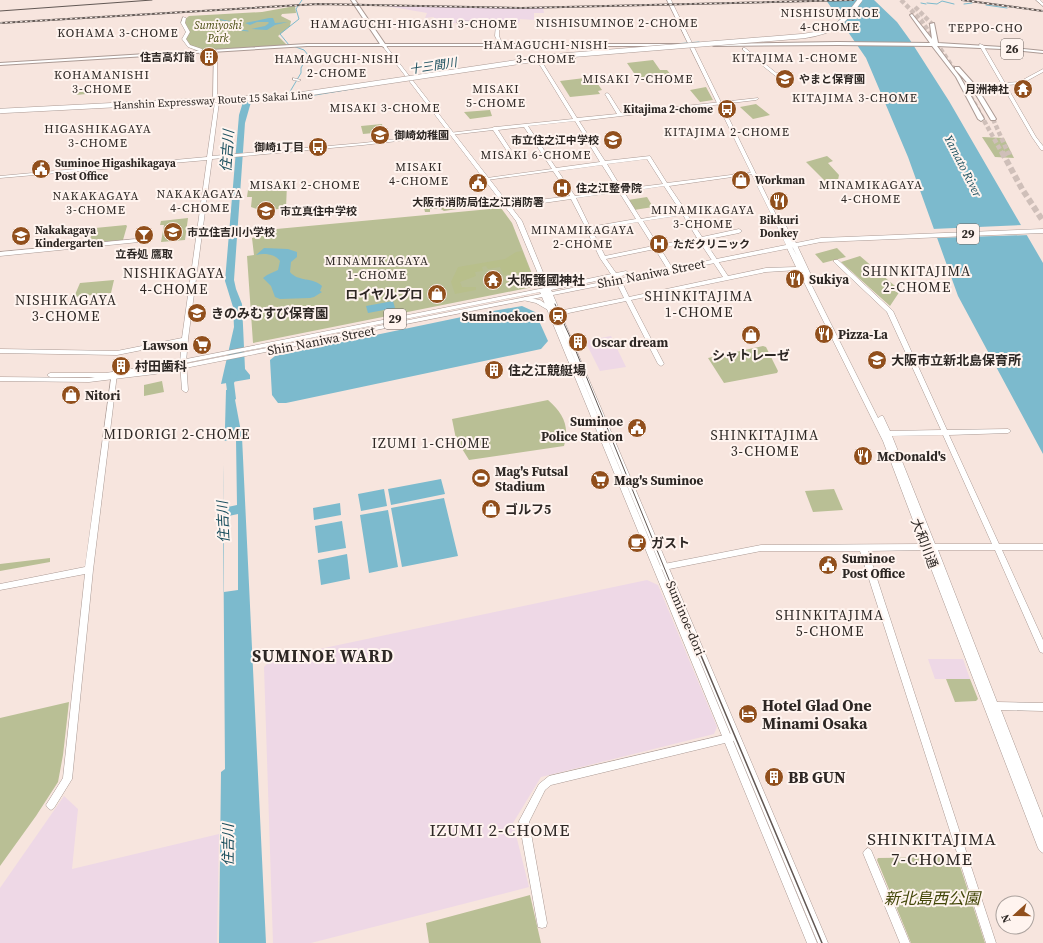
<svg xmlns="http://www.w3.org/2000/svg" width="1043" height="943" font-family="'Source Serif 4','Noto Sans JP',serif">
  <rect width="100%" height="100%" fill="#f7e5de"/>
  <!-- industrial -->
  <path fill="#eed8e6" d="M 381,5 L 543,8 L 544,13 L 534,13 L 534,20 L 520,19 L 519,23 L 433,23 L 434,17 L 425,18 L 427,13 Z
    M 611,336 L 626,367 L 600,371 L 585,341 Z
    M 647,580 L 658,585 L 717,727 L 714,734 L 541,777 L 513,823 L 529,887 L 311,943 L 273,943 L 264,667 L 272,659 Z
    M 928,659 L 963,659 L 970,679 L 935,679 Z
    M 64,796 L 78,809 L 72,869 L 219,834 L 217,943 L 0,943 L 0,888 Z"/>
  <!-- green -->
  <path fill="#b9bf95" d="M 295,6 L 296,13 L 282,14 L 281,16 L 291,21 L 290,26 L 278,36 L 287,45 L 203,51 L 191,46 L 185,39 L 189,32 L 184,20 L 189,16 L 262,12 Z
    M 653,60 L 660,70 L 667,70 L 673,77 L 638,79 L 627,63 Z
    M 593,77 L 602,90 L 598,91 L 600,94 L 570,97 L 560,81 Z
    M 103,84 L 119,85 L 116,91 L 76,95 L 77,91 L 100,89 Z
    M 706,87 L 713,100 L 700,102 L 690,90 Z
    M 756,104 L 770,115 L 753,119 L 740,107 Z
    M 490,110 L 492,116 L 470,119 L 464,112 Z
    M 382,124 L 384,132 L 363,134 L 361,126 Z
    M 982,137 L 1004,138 L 1014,158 L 995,157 Z
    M 827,156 L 833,161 L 828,163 L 839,175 L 838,180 L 828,184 L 806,162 Z
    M 287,184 L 286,208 L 262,211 L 251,207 L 252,197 L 247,197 L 248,190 L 251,190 L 251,187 Z
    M 647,197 L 653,207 L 634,210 L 628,200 Z
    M 448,200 L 455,200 L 457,209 L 444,211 L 439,208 L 430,209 L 430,212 L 425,212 L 423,204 L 442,202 L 444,209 L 449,209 Z
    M 501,208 L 512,223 L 536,284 L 533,287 L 253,343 L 247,256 L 254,255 L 252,238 L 256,237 L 255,231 Z
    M 188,218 L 185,240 L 161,242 L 164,225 L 160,225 L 161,221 Z
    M 126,225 L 127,226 L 123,240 L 89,243 L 93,229 L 95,228 Z
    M 837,248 L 846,257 L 823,263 L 815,254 Z
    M 860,256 L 895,286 L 891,287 L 896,292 L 900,291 L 890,306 L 841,262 Z
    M 114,280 L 111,293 L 74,297 L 80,283 Z
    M 763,346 L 766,347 L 778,371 L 777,373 L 724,383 L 708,358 Z
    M 162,381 L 164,392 L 144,396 L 144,385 Z
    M 548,400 C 563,413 570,426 564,446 L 469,460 L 456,439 L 452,419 Z
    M 834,489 L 843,510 L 813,512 L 805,491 Z
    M 50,558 L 50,562 L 0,571 L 0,564 Z
    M 946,679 L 970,679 L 978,699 L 976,701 L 955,702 Z
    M 69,702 L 63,755 L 58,782 L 36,816 L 0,866 L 0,718 Z
    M 955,857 L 958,860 L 985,943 L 911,943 L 877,860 L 878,858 Z
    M 530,895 L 541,943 L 429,943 L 426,923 Z"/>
  <!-- forest -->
  <path fill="#b8bf8b" d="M 522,251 L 530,271 L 504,275 L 500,267 L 488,269 L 486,266 L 482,267 L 483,271 L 475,272 L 476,276 L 460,282 L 462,287 L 476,287 L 476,290 L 455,294 L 451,282 L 458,267 L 505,259 L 516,252 Z"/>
  <!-- water -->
  <path fill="#7cbacd" d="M 826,0 L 874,0 L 897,22 L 910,40 L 949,101 L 1043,263 L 1043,454 L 958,296 L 908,157 L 866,58 Z
    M 269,18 L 273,18 L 275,23 L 288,22 L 275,25 L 267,30 L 251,29 L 265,26 L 269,23 L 268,22 L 257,22 L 250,25 L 245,23 Z
    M 243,102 L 251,102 L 245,123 L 234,280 L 236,289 L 242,304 L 245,369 L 250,375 L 250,379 L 221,384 L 234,327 L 233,307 L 225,281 L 239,115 Z
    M 264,248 L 288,249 L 297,252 L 297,257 L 291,262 L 290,272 C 298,282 313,277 322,286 L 320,291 L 322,292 L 314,297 L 310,298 L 280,299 L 275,297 L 271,286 L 263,278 L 267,275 L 278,270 L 280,261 C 275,254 264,253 256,255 Z
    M 393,301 L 395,308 L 368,313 L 366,306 Z
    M 522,306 L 535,312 L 548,341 L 541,349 L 286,403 L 278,403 L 272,395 L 270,360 L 275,356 L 476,314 Z
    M 233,389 L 242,437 L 266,943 L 219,943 L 221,772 L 225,769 L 223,502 L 226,390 Z
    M 441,479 L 445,494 L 391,505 L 388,489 Z
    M 384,489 L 387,506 L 361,511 L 358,494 Z
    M 444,498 L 458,556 L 402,567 L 391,508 Z
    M 340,503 L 341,515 L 314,520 L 313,508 Z
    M 388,510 L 398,567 L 369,573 L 360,515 Z
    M 342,521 L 346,548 L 318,553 L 315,526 Z
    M 347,554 L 350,579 L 321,585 L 318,560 Z"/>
  <!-- pier -->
  <path fill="#f7e5de" d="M 1023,225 L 1029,235 L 935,238 L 932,229 Z
    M 236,439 L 237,505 L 223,508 L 224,441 Z
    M 238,514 L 238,590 L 224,592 L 224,517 Z"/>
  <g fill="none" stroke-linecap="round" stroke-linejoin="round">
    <!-- stream -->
    <path stroke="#7cbacd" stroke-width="1" d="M 921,3 L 926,4
      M 927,3 L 937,4 L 942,1 L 954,4
      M 964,4 L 972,3
      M 986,5 L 1007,8
      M 217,19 L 237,23 L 237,26
      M 237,27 L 241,30 L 248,31
      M 675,44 L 699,42
      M 289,45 L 280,34 L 299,19 L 296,9 L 302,0
      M 288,95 L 301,73 L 301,68 L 308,55 L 304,50 L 293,46
      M 291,99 L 370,86
      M 247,102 L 286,98"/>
    <!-- river -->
    <path fill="#7cbacd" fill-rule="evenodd" d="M 231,372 L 234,372 L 238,374 L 234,383 L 236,399 L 232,402 L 228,399 L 226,383 Z"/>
    <!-- highway-tunnel-far1 -->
    <path stroke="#cfbfb9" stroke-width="4.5" stroke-dasharray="4.5 2.5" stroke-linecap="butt" d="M 901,0 L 921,20 L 958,75
      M 915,7 L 932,24
      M 967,90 L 1002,153
      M 993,119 L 1008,153"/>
    <!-- highway-tunnel -->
    <path stroke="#cfbfb9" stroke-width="6" stroke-dasharray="6 3" stroke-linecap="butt" d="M 1002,152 L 1022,189 L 1043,221
      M 1008,152 L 1009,155"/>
    <defs>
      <path id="secondary" d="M 1036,0 L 1040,0 L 1043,3 L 1043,6 Z
        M 183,17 L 186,18 L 185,23 L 190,32 L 186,39 L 190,45 L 202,49 L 202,55 L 200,55 L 199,51 L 188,47 L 182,39 L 186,32 L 181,23 Z
        M 458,21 L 499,22 L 499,36 L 503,45 L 500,46 L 495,36 L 496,24 L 457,23 L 457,21 Z
        M 980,44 L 983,45 L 1005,83 L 1019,82 L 1043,69 L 1043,72 L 1021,84 L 1006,85 L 1036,137 L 1043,146 L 1043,150 L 1041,150 L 1032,137 L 1002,85 L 1000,84 L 1001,83 L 979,45 Z
        M 743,48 L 745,48 L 780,76 L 780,78 L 778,78 L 743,50 Z
        M 214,50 L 217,51 L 217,99 L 219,102 L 212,156 L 363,143 L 492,128 L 494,127 L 496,127 L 573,119 L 538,62 L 540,61 L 542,62 L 577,118 L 617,114 L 605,94 L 607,93 L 609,94 L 621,113 L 758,98 L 758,99 L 756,100 L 579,121 L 605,161 L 650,156 L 667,183 L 755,172 L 755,173 L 753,174 L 669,186 L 686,211 L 725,207 L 728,209 L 725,211 L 687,214 L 702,237 L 739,229 L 742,231 L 739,233 L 704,240 L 728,276 L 766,268 L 796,267 L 786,246 L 789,244 L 791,245 L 797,256 L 791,244 L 792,243 L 796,243 L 812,277 L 808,278 L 878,418 L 881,416 L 883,416 L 890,431 L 941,430 L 887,312 L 834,262 L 834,260 L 838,260 L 893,311 L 947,430 L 1008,429 L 1011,431 L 1008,433 L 949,435 L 999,544 L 1043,544 L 1043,550 L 1002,550 L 1043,640 L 1043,653 L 1040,652 L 995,550 L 938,550 L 997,702 L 1043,703 L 1043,711 L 1001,710 L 1043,818 L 1043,853 L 1040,851 L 1038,848 L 924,550 L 868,551 L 996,943 L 986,943 L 860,551 L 761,551 L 664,570 L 661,569 L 660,567 L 661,565 L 664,564 L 761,545 L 922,544 L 883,441 L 798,270 L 766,272 L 631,300 L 664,364 L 661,366 L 658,364 L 626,301 L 559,315 L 556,313 L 559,311 L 624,298 L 615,280 L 600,258 L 587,231 L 571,234 L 568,232 L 571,230 L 586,228 L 571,199 L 508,208 L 505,206 L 508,204 L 570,196 L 553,171 L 487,180 L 485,179 L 487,178 L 552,169 L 524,127 L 498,130 L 511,150 L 509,151 L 507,151 L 493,130 L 363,145 L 212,159 L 188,339 L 186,362 L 188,390 L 187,392 L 185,392 L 182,390 L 180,362 L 182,342 L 117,355 L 0,353 L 0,349 L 117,351 L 182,338 L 207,160 L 0,178 L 0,176 L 207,157 L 215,102 L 213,99 ZM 575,121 L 600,162 L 556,168 L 528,126 ZM 647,159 L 663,184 L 622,189 L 607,164 ZM 602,165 L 618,190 L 575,196 L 558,171 ZM 664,186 L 681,212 L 641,219 L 624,192 ZM 619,192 L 636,219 L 590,227 L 576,198 ZM 683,215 L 697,238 L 658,245 L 643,221 ZM 638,222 L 653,246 L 605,256 L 592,230 ZM 699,241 L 723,277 L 629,297 L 621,280 L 606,259 L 655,249 L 668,270 L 670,271 L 673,269 L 660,248 ZM 943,435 L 992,544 L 935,544 L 892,436 Z
        M 293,78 L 301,80 L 299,81 L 293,80 Z
        M 147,238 L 149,239 L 149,241 L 0,256 L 0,252 Z
        M 525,297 L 540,300 L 553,309 L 552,310 L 548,310 L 536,303 L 523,300 L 522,299 Z
        M 112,372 L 114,372 L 117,374 L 93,570 L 72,779 L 54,808 L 51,810 L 48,808 L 46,805 L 63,778 L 85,574 L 0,590 L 0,584 L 85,567 Z
        M 733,733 L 736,734 L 737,737 L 736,740 L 733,741 L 551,785 L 545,790 L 529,822 L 547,923 L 546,927 L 542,928 L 538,927 L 519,821 L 539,784 L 549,776 Z
        M 868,848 L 871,850 L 910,943 L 900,943 L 863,853 L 865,850 Z"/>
      <path id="primary" d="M 667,0 L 671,0 L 779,221 L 783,221 L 796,243 L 821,238 L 1043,229 L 1043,233 L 821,242 L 553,295 L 828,943 L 818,943 L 548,296 L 817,943 L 807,943 L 542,297 L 155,374 L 89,382 L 0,381 L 0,377 L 89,378 L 95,377 L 50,377 L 47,375 L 50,373 L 106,373 L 156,365 L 544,288 L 516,221 L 384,48 L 384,46 L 386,46 L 522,221 L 549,287 L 626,271 L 629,273 L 626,275 L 551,290 L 552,292 L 786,245 ZM 540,292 L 541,294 L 155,370 L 140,372 Z"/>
      <path id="highway" d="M 351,0 L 355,0 L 385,44 L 679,44 L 681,45 L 679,46 L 387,46 L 385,48 L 382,46 L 307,46 L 0,65 L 0,63 L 307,44 L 380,44 Z
        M 912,14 L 932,39 L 930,24 L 934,23 L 938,43 L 1002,47 L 1043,51 L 1043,53 L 1002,49 L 937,46 L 960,77 L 984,119 L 981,121 L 978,119 L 956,77 L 932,46 L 838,45 L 714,46 L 712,45 L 714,44 L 838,42 L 930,43 L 910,15 Z
        M 573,56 L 575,56 L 575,58 L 538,62 L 536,61 L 538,60 Z
        M 955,67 L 959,67 L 976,86 L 996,119 L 995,120 L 991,120 L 972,88 L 955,69 Z"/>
    </defs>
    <!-- secondary casing -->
    <use href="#secondary" stroke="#ab9a94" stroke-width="1"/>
    <!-- primary casing -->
    <use href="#primary" stroke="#ab9a94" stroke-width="1"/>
    <!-- highway casing -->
    <use href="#highway" stroke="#ab9a94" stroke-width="2"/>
    <!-- secondary -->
    <use href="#secondary" fill="#fff" fill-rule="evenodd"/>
    <!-- primary -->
    <use href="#primary" fill="#fff" fill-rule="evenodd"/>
    <!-- highway -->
    <use href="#highway" fill="#fff" fill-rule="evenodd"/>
    <!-- tram-far1 -->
    <path stroke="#625854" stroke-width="1" d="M 0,11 L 152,0
      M 555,304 L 571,339 L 681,609"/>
    <!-- tram -->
    <path stroke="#625854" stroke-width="1.5" d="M 681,608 L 822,943"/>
    <defs>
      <path id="rail" d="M 962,0 L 1043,11
        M 0,23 L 318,4 L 522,8 L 853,0"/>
    </defs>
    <!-- rail casing -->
    <use href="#rail" stroke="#625854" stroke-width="2"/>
    <!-- rail -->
    <use href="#rail" stroke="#fff4ef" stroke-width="1" stroke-dasharray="2.5" stroke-linecap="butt"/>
    <defs>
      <path id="highway-bridge" d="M 0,111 L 290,96 L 558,56 L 804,36 C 833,32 843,24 860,0"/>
    </defs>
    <!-- highway-bridge casing -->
    <use href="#highway-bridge" stroke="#ab9a94" stroke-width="5.5" stroke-linecap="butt"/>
    <!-- highway-bridge -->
    <use href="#highway-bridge" stroke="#fff" stroke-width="4.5"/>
  </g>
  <!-- icons -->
  <defs>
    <symbol id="building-disc" viewBox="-11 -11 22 22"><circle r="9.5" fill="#914f1c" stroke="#fff4ef"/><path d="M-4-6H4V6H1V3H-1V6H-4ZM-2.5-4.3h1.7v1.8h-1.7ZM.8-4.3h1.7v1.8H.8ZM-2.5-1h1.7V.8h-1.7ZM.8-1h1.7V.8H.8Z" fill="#fff"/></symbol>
    <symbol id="school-disc" viewBox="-11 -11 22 22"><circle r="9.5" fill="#914f1c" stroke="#fff4ef"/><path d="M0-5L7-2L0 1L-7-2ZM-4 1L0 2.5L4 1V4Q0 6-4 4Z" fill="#fff"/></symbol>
    <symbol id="temple-disc" viewBox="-11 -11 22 22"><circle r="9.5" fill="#914f1c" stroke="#fff4ef"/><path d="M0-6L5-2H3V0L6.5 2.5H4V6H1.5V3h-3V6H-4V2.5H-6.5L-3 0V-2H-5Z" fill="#fff"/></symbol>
    <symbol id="bus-disc" viewBox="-11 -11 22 22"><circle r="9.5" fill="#914f1c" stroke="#fff4ef"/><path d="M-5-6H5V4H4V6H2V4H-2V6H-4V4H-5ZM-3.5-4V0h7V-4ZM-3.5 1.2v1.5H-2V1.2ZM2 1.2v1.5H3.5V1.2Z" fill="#fff"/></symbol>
    <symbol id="civic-disc" viewBox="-11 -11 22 22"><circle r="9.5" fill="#914f1c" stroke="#fff4ef"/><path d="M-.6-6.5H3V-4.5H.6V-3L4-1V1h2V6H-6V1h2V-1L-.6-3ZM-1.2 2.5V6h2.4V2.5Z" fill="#fff"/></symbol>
    <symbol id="shop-disc" viewBox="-11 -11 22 22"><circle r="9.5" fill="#914f1c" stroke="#fff4ef"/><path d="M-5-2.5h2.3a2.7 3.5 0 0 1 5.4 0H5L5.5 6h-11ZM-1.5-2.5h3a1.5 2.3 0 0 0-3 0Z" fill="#fff"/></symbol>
    <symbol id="hospital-disc" viewBox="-11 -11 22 22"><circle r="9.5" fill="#914f1c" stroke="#fff4ef"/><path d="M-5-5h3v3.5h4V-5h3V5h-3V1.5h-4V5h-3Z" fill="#fff"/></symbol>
    <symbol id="restaurant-disc" viewBox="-11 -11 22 22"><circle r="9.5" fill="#914f1c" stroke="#fff4ef"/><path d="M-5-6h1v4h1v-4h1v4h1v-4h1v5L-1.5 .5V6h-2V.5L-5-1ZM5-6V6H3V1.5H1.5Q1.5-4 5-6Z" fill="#fff"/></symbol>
    <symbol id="bar-disc" viewBox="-11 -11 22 22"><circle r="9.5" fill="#914f1c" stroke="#fff4ef"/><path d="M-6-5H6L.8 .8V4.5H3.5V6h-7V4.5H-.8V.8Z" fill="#fff"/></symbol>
    <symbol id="station-disc" viewBox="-11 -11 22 22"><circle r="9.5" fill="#914f1c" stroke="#fff4ef"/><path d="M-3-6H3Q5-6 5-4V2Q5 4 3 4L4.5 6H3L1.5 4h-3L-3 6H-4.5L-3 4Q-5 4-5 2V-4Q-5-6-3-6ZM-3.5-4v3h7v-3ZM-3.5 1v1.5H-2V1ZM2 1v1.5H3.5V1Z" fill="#fff"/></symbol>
    <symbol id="supermarket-disc" viewBox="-11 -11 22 22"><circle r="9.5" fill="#914f1c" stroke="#fff4ef"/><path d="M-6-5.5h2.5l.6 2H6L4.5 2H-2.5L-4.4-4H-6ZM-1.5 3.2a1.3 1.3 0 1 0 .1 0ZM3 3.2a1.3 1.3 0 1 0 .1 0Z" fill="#fff"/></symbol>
    <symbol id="stadium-disc" viewBox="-11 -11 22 22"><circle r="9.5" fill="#914f1c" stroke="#fff4ef"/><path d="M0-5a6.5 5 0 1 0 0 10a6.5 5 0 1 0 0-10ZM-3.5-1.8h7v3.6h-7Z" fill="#fff"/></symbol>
    <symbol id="cafe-disc" viewBox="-11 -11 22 22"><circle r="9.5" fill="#914f1c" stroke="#fff4ef"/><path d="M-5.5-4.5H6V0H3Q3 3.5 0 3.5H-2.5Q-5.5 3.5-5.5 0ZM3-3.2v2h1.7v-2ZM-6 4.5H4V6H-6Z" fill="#fff"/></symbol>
    <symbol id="hotel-disc" viewBox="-11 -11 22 22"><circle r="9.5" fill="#914f1c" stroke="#fff4ef"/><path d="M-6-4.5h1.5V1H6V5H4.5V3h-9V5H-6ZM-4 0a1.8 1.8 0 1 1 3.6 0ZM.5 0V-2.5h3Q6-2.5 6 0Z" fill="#fff"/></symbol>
  </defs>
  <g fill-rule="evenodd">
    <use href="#building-disc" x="198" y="46" width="22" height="22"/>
    <use href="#school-disc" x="774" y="68" width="22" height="22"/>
    <use href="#temple-disc" x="1012" y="78" width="22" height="22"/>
    <use href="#bus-disc" x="716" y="98" width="22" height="22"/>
    <use href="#school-disc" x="369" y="124" width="22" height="22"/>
    <use href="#school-disc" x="602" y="129" width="22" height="22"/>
    <use href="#bus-disc" x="307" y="136" width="22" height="22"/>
    <use href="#civic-disc" x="30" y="158" width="22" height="22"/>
    <use href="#shop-disc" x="730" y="169" width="22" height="22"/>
    <use href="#civic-disc" x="467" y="172" width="22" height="22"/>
    <use href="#hospital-disc" x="551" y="177" width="22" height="22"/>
    <use href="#restaurant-disc" x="768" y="190" width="22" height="22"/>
    <use href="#school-disc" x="255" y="200" width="22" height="22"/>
    <use href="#school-disc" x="162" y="221" width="22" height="22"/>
    <use href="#bar-disc" x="133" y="224" width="22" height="22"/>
    <use href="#school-disc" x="10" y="225" width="22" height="22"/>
    <use href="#hospital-disc" x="648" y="233" width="22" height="22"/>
    <use href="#restaurant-disc" x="784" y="268" width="22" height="22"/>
    <use href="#temple-disc" x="482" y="269" width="22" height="22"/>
    <use href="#shop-disc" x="426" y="283" width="22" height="22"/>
    <use href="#school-disc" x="186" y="302" width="22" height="22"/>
    <use href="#station-disc" x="547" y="305" width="22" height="22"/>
    <use href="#restaurant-disc" x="813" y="323" width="22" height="22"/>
    <use href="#shop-disc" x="740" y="324" width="22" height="22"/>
    <use href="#building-disc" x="567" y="331" width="22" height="22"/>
    <use href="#supermarket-disc" x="191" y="334" width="22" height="22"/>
    <use href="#school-disc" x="866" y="349" width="22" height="22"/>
    <use href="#building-disc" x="110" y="355" width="22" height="22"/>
    <use href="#building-disc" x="483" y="359" width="22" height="22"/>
    <use href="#shop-disc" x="60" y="384" width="22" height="22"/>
    <use href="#civic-disc" x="626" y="417" width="22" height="22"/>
    <use href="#restaurant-disc" x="852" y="445" width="22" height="22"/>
    <use href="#stadium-disc" x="470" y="467" width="22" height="22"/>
    <use href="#supermarket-disc" x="589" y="469" width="22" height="22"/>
    <use href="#shop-disc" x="480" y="498" width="22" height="22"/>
    <use href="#cafe-disc" x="626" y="532" width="22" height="22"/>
    <use href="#civic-disc" x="817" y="554" width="22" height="22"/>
    <use href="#hotel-disc" x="737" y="703" width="22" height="22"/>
    <use href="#building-disc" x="763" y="766" width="22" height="22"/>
  </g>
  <g text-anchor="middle" stroke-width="4" stroke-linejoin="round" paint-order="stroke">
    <!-- far-park labels -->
    <g font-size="11" font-style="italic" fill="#424608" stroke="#fff4ef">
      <text x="218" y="29">Sumiyoshi<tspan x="218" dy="13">Park</tspan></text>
    </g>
    <!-- far-poi labels -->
    <g font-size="11" font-weight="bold" fill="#2d2724" stroke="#fff4ef" text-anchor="start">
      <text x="195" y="61" text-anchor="end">住吉高灯籠</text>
      <text x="799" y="83">やまと保育園</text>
      <text x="1009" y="93" text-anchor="end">月洲神社</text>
      <text x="713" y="113" text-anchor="end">Kitajima 2-chome</text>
      <text x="394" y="139">御崎幼稚園</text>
      <text x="599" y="144" text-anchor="end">市立住之江中学校</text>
      <text x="304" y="151" text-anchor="end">御崎1丁目</text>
      <text x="55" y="167">Suminoe Higashikagaya<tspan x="55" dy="13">Post Office</tspan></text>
      <text x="755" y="184">Workman</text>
      <text x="576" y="192">住之江整骨院</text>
      <text x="478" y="206" text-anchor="middle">大阪市消防局住之江消防署</text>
      <text x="280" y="215">市立真住中学校</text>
      <text x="779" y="224" text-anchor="middle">Bikkuri<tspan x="779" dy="13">Donkey</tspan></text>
      <text x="35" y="234">Nakakagaya<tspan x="35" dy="13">Kindergarten</tspan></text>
      <text x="187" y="236">市立住吉川小学校</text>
      <text x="673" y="248">ただクリニック</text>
      <text x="144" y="258" text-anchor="middle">立呑処 鷹取</text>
    </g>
    <!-- far-street labels -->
    <g font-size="11" fill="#2d2724" stroke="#fff4ef">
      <text transform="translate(213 100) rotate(-3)" y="4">Hanshin Expressway Route 15 Sakai Line</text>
    </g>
    <!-- far-neighbourhood labels -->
    <g font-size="12" letter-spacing="1" fill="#2d2724" stroke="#fff4ef">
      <text x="830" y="17">NISHISUMINOE<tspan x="830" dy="14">4-CHOME</tspan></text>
      <text x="617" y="27">NISHISUMINOE 2-CHOME</text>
      <text x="414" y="28">HAMAGUCHI-HIGASHI 3-CHOME</text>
      <text x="986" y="32">TEPPO-CHO</text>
      <text x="118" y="37">KOHAMA 3-CHOME</text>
      <text x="546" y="49">HAMAGUCHI-NISHI<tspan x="546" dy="14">3-CHOME</tspan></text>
      <text x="795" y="62">KITAJIMA 1-CHOME</text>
      <text x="337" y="63">HAMAGUCHI-NISHI<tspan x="337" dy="14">2-CHOME</tspan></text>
      <text x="102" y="79">KOHAMANISHI<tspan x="102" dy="14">3-CHOME</tspan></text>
      <text x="638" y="83">MISAKI 7-CHOME</text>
      <text x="496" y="93">MISAKI<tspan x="496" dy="14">5-CHOME</tspan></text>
      <text x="855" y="102">KITAJIMA 3-CHOME</text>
      <text x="385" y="112">MISAKI 3-CHOME</text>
      <text x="98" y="133">HIGASHIKAGAYA<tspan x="98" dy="14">3-CHOME</tspan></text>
      <text x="727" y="136">KITAJIMA 2-CHOME</text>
      <text x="536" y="159">MISAKI 6-CHOME</text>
      <text x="419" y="171">MISAKI<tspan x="419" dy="14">4-CHOME</tspan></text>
      <text x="305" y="189">MISAKI 2-CHOME</text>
      <text x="871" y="189">MINAMIKAGAYA<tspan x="871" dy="14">4-CHOME</tspan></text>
      <text x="200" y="198">NAKAKAGAYA<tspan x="200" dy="14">4-CHOME</tspan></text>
      <text x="96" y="200">NAKAKAGAYA<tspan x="96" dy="14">3-CHOME</tspan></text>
      <text x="703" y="214">MINAMIKAGAYA<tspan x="703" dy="14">3-CHOME</tspan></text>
      <text x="583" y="234">MINAMIKAGAYA<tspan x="583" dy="14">2-CHOME</tspan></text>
      <text x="377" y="265">MINAMIKAGAYA<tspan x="377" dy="14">1-CHOME</tspan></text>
    </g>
    <!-- shield labels -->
    <g fill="#fff4ef" stroke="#6c6461" stroke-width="1">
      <rect x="1001" y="39" width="22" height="20" rx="3"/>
      <rect x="957" y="224" width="22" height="20" rx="3"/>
      <rect x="384" y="309" width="22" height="20" rx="3"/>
    </g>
    <g font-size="12" font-weight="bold" fill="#2d2724">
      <text x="1012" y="53">26</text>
      <text x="968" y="238">29</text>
      <text x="395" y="323">29</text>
    </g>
    <!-- far-water labels -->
    <g font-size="12" font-style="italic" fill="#194e5d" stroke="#fff4ef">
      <text transform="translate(433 66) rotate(-9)" y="4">十三間川</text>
      <text transform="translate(963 166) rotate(63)" y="4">Yamato River</text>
    </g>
    <!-- street labels -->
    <g font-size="13" fill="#2d2724" stroke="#fff4ef">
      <text transform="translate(651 273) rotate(-11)" y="5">Shin Naniwa Street</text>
      <text transform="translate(321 340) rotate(-11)" y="5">Shin Naniwa Street</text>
      <text transform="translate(925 543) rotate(69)" y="5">大和川通</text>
      <text transform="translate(686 618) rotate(67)" y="5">Suminoe-dori</text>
    </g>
    <!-- poi labels -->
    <g font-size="13" font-weight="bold" fill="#2d2724" stroke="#fff4ef" text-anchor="start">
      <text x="809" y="284">Sukiya</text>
      <text x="507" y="285">大阪護國神社</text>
      <text x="423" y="299" text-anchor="end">ロイヤルプロ</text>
      <text x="211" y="318">きのみむすび保育園</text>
      <text x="544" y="321" text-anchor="end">Suminoekoen</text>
      <text x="838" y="339">Pizza-La</text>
      <text x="592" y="347">Oscar dream</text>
      <text x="188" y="350" text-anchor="end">Lawson</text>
      <text x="751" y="360" text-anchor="middle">シャトレーゼ</text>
      <text x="891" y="365">大阪市立新北島保育所</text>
      <text x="135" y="371">村田歯科</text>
      <text x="508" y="375">住之江競艇場</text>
      <text x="85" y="400">Nitori</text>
      <text x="623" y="426" text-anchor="end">Suminoe<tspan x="623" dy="15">Police Station</tspan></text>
      <text x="877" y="461">McDonald's</text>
      <text x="495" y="476">Mag's Futsal<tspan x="495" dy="15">Stadium</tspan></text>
      <text x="614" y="485">Mag's Suminoe</text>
      <text x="505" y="514">ゴルフ5</text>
      <text x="651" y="548">ガスト</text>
      <text x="842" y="563">Suminoe<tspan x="842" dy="15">Post Office</tspan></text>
    </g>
    <!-- water labels -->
    <g font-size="14" font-style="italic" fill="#194e5d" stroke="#fff4ef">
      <text transform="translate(227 151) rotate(-86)" y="5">住吉川</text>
      <text transform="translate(223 522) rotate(-93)" y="5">住吉川</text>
      <text transform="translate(228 845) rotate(-90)" y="5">住吉川</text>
    </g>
    <!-- neighbourhood labels -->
    <g font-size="14" letter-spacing="1" fill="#2d2724" stroke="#fff4ef">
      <text x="917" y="276">SHINKITAJIMA<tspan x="917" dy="16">2-CHOME</tspan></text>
      <text x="174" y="278">NISHIKAGAYA<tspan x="174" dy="16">4-CHOME</tspan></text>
      <text x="699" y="301">SHINKITAJIMA<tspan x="699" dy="16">1-CHOME</tspan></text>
      <text x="66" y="305">NISHIKAGAYA<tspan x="66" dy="16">3-CHOME</tspan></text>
      <text x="177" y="439">MIDORIGI 2-CHOME</text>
      <text x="765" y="440">SHINKITAJIMA<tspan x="765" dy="16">3-CHOME</tspan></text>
      <text x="431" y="448">IZUMI 1-CHOME</text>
      <text x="830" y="620">SHINKITAJIMA<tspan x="830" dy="16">5-CHOME</tspan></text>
    </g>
    <!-- near-poi labels -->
    <g font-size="16" font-weight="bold" fill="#2d2724" stroke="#fff4ef" text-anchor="start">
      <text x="762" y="711">Hotel Glad One<tspan x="762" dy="18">Minami Osaka</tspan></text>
      <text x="788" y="783">BB GUN</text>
    </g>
    <!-- near-park labels -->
    <g font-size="16" font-style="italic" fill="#424608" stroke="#fff4ef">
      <text x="932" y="904">新北島西公園</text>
    </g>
    <!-- district labels -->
    <g font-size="17" font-weight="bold" letter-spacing="1" fill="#2d2724" stroke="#fff4ef">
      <text x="323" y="662">SUMINOE WARD</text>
    </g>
    <!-- near-neighbourhood labels -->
    <g font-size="17" letter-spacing="1" fill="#2d2724" stroke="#fff4ef">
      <text x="500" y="836">IZUMI 2-CHOME</text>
      <text x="932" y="845">SHINKITAJIMA<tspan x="932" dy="20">7-CHOME</tspan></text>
    </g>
  </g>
  <!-- north arrow -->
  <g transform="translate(1015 915) rotate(249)"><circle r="19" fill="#fff4ef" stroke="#aba29e"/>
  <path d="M0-3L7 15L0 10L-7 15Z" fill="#914f1c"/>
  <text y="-6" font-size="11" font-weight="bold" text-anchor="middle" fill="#2d2724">N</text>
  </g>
</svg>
